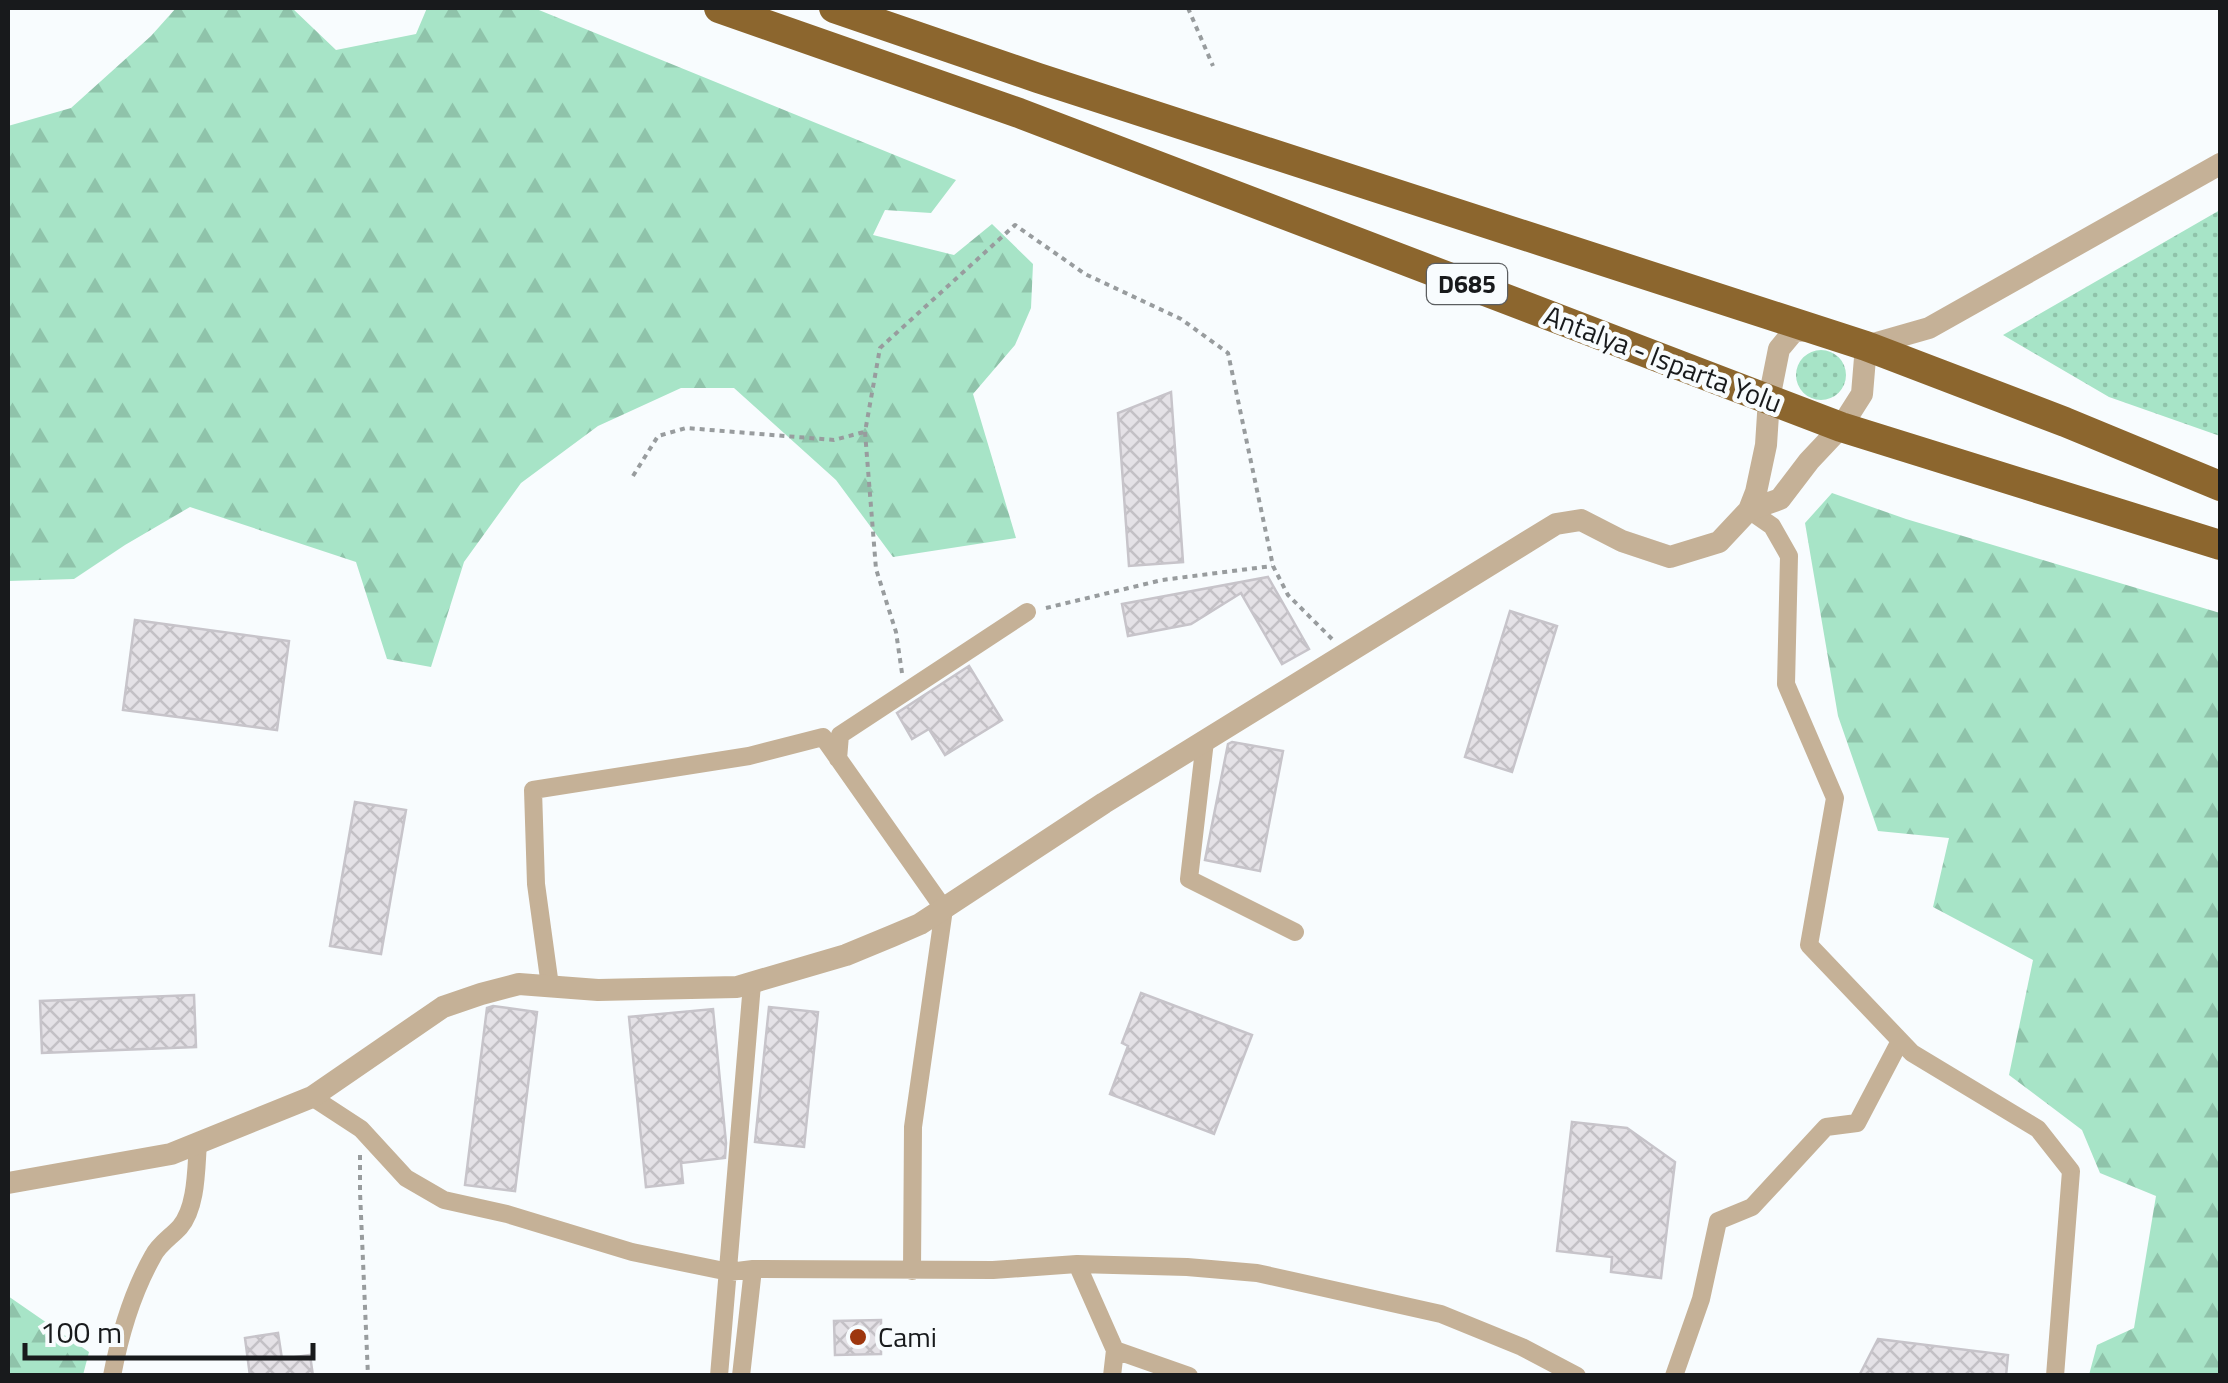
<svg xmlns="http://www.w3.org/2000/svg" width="2228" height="1383" font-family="'Titillium Web',sans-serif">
  <defs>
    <pattern id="grass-dots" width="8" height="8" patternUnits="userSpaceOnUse" patternTransform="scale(2.5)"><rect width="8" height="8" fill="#a7e4c7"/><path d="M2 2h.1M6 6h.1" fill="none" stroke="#8fc3aa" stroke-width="1.8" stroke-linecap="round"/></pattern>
    <pattern id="forest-firs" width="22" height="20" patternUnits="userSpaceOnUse" patternTransform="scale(2.5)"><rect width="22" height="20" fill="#a7e4c7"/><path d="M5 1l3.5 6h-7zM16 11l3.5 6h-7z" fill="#8fc3aa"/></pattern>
    <pattern id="building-cross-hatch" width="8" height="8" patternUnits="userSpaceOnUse" patternTransform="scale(2.5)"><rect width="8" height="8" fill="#e4e1e6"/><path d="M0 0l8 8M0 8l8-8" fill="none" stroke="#c3c0c5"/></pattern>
  </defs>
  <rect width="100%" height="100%" fill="#f8fcfe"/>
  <!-- grass -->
  <path fill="url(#grass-dots)" d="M 2220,210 L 2220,436 L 2109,397 L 2003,335 Z
    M1796 375a25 25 0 1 1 50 0a25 25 0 1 1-50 0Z"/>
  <!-- forest -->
  <path fill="url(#forest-firs)" d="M 176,8 L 292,8 L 336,50 L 416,34 L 427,8 L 534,8 L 956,180 L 931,213 L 885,210 L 873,235 L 954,255 L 992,224 L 1033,264 L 1031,308 L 1015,345 L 973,394 L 1016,538 L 893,557 L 836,480 L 734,388 L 681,388 L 598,426 L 521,483 L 464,562 L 431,667 L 387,659 L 356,562 L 190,507 L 125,545 L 74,579 L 8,581 L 8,126 L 71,108 L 151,36 Z
    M 1832,493 L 1906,519 L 2220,613 L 2220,1375 L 2089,1375 L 2097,1345 L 2134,1328 L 2156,1196 L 2100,1173 L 2082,1130 L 2009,1075 L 2033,960 L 1933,907 L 1949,838 L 1878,831 L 1838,716 L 1805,523 Z
    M 8,1296 L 89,1352 L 83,1375 L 8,1375 Z"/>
  <!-- building -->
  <path fill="url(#building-cross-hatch)" stroke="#c7c4ca" stroke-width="2.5" d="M 1171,392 L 1183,562 L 1129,566 L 1118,413 Z
    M 1268,577 L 1309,649 L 1282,664 L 1241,593 L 1191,624 L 1128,636 L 1122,604 Z
    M 1510,611 L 1557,626 L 1512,772 L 1465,757 Z
    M 135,620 L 289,641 L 277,730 L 123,710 Z
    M 969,666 L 1002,720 L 945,755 L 929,729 L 912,739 L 897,713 Z
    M 1232,742 L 1283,751 L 1260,871 L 1205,860 L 1228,744 Z
    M 355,802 L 406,810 L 381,954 L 330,946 Z
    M 1141,993 L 1252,1035 L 1214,1134 L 1110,1094 L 1128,1046 L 1122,1043 Z
    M 194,995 L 196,1047 L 42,1053 L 40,1001 Z
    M 493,1006 L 537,1012 L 515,1191 L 465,1185 L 487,1008 Z
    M 769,1007 L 818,1012 L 804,1147 L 755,1142 Z
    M 713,1009 L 726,1143 L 725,1158 L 681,1163 L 683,1183 L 646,1187 L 629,1017 Z
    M 1572,1122 L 1627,1128 L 1675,1162 L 1661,1278 L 1611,1272 L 1612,1257 L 1557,1251 Z
    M 881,1320 L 881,1354 L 835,1355 L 834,1321 Z
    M 278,1333 L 282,1359 L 310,1355 L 313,1376 L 250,1376 L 245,1338 Z
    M 1878,1339 L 2008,1355 L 2006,1376 L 1859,1376 Z"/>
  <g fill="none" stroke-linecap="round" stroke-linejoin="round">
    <!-- path -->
    <path stroke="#989c9e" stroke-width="4" stroke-dasharray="5 5" stroke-linecap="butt" d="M 1188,8 L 1213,66
      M 633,476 L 658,436 L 686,428 L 834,440 L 864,432
      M 1046,608 L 1162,580 L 1272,566
      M 902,673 L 896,632 L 876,569 L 865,432 L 880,348 L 1015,225 L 1085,274 L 1181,319 L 1228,353 L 1273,566 L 1288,595 L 1332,639
      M 360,1155 L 360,1192 L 368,1376"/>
    <!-- minor -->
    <path stroke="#c5b197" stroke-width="18" d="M 1749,510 L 1772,526 L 1789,556 L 1786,684 L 1835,798 L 1809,945 L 1912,1053 L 2038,1129 L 2071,1171 L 2055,1376
      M 1205,741 L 1189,879 L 1295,932
      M 838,759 L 840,735 L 1027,612
      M 550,986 L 536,884 L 533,790 L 749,756 L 823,737 L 944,909 L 913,1127 L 912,1271
      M 312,1097 L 361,1129 L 406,1178 L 444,1200 L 507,1214 L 632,1252 L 729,1272 L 753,1269 L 993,1270 L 1077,1264 L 1187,1267 L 1257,1273 L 1441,1314 L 1522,1347 L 1577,1376
      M 1077,1264 L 1115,1350 L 1112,1376
      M 1115,1350 L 1189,1376
      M 112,1376 C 120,1334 132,1293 153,1256 C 159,1244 171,1237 180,1227 C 197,1207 196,1168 198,1143
      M 719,1376 L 752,984
      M 741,1376 L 753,1269
      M 1674,1376 L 1701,1299 L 1718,1221 L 1752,1207 L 1826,1127 L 1857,1123 L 1900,1041"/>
    <!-- tertiary -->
    <path stroke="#c5b197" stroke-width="22" d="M 1816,330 L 1794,331 L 1779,349 L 1769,399 L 1766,445 L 1756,492 L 1749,510 L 1780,499 L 1809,461 L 1841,427 L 1862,394 L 1866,346 L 1929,328 L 2220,164
      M 8,1183 L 171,1154 L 312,1097 L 443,1007 L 481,994 L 519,984 L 598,990 L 737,987 L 846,955 L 892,936 L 920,924 L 1104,803 L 1556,524 L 1581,520 L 1622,541 L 1670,557 L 1719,542 L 1749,510"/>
    <!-- trunk -->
    <path stroke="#8c662e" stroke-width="30" d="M 719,8 L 1019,113 L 1841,427 L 2220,545
      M 834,8 L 1038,78 L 1866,346 L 2065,422 L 2220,486"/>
  </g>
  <!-- markers -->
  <circle fill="#9d370e" stroke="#f8fcfe" stroke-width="4" cx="858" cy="1337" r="10"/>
  <g text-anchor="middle" stroke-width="9" stroke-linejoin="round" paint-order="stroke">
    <!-- shield labels -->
    <rect fill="#f8fcfe" stroke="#5b5e60" stroke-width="2.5" x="1427" y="264" width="80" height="40" rx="8"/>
    <g font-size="25" font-weight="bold" fill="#181a1c">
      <text x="1467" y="293">D685</text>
    </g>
    <!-- street labels -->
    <g font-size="28" fill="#181a1c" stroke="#f8fcfe">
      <text transform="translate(1663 359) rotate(21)" y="10">Antalya - Isparta Yolu</text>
    </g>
    <!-- poi labels -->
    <g font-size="28" fill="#181a1c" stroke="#f8fcfe" text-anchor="start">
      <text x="878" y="1347">Cami</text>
    </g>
  </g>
  <!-- border -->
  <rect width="2228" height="1383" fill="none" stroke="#181a1c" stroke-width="20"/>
  <!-- scale -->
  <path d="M25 1343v15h288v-15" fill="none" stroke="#181a1c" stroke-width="5"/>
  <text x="40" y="1343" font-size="30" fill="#181a1c" stroke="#f8fcfe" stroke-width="8" paint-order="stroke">100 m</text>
</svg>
